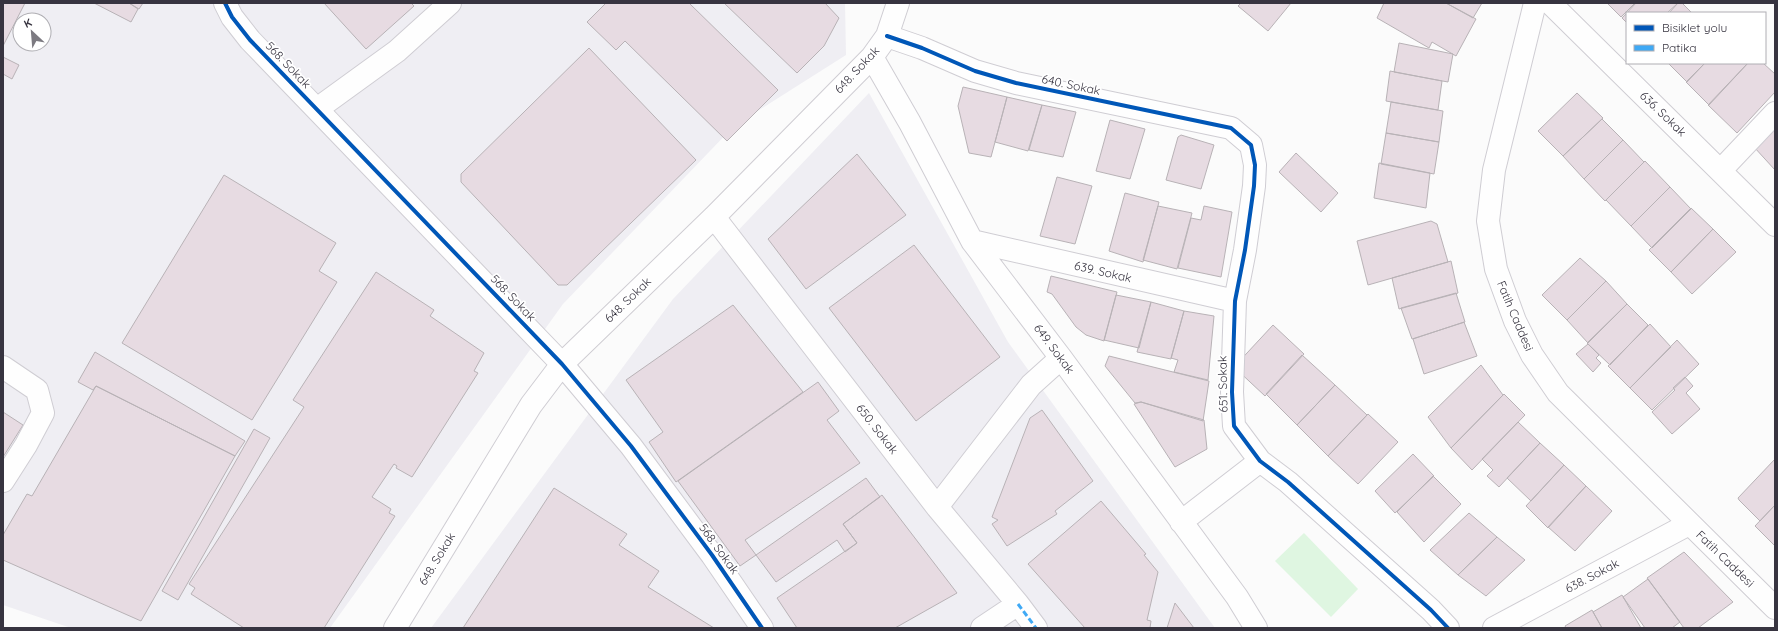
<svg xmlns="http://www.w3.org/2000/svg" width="1778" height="631" font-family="Quicksand,sans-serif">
  <rect width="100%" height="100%" fill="#fbfbfb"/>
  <!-- built -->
  <path fill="#efeef3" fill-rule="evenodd" d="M 3,3 L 845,3 L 846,55 L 734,126 L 563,304 L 330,628 L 71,628 L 3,605 ZM 20,20 L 44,20 L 44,44 L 20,44 Z
    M 869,93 L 1008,342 L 1215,628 L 431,628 L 673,299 Z"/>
  <!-- green -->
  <path fill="#dff6e1" d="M 1304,533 L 1358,589 L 1331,617 L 1275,561 Z"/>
  <!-- building -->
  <path fill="#e7dbe2" stroke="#b8b2b6" d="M 3,3 L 25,3 L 3,46 Z
    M 94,3 L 129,3 L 138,9 L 131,22 Z
    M 129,3 L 143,3 L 139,9 Z
    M 324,3 L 411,3 L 414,6 L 366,49 Z
    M 606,3 L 689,3 L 778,90 L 727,141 L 625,41 L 616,50 L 587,22 Z
    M 724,3 L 825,3 L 839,18 L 824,46 L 797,73 Z
    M 1241,3 L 1291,3 L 1268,31 L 1238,6 Z
    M 1384,3 L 1446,3 L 1476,19 L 1456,56 L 1432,42 L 1429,48 L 1377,18 Z
    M 1446,3 L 1482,3 L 1473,18 Z
    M 1607,3 L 1635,3 L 1621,17 Z
    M 1636,3 L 1678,3 L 1667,13 L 1627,13 L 1627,23 L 1622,18 Z
    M 1678,3 L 1682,3 L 1692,13 L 1669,13 Z
    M 1399,43 L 1453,54 L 1448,82 L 1394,72 Z
    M 589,48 L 696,160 L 567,285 L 558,285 L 461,182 L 461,174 Z
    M 3,57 L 19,65 L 12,79 L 3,74 Z
    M 1668,63 L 1705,63 L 1687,82 Z
    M 1705,63 L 1748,63 L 1709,105 L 1686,82 Z
    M 1748,63 L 1763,63 L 1775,74 L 1775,92 L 1737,133 L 1708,105 Z
    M 1390,71 L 1442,81 L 1438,110 L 1386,101 Z
    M 963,87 L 1007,97 L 991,157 L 969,153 L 958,106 Z
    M 1577,93 L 1603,118 L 1563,156 L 1538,131 Z
    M 1007,97 L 1042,105 L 1028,151 L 995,142 Z
    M 1391,102 L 1443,111 L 1439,142 L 1386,133 Z
    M 1042,105 L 1076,112 L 1063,157 L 1029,150 Z
    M 1602,119 L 1623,140 L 1584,179 L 1563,156 Z
    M 1110,120 L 1145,129 L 1130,179 L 1096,171 Z
    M 1775,127 L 1775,170 L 1754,147 Z
    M 1386,133 L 1439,142 L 1434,174 L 1381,164 Z
    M 1181,135 L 1214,145 L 1201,189 L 1166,180 L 1178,137 Z
    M 1623,140 L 1644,162 L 1605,201 L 1584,179 Z
    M 1296,153 L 1338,193 L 1321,212 L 1279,172 Z
    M 857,154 L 906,215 L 806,289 L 768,239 Z
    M 1645,161 L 1670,187 L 1631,226 L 1606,200 Z
    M 1379,163 L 1430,173 L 1426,208 L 1374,198 Z
    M 224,175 L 336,243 L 319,271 L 337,282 L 252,420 L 122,343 Z
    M 1057,177 L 1092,186 L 1075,244 L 1040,236 Z
    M 1670,187 L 1691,209 L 1652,248 L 1631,226 Z
    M 1125,193 L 1159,202 L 1143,262 L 1109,251 Z
    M 1158,206 L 1192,213 L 1177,269 L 1143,260 Z
    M 1204,206 L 1232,212 L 1221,277 L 1178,268 L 1191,218 L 1201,220 Z
    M 1691,208 L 1713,229 L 1671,272 L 1649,250 Z
    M 1431,221 L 1437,224 L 1448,262 L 1368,285 L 1357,241 Z
    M 1713,229 L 1736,252 L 1692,294 L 1671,272 Z
    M 914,245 L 1000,357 L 916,421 L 829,308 Z
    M 1580,258 L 1606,281 L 1567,320 L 1542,295 Z
    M 1451,261 L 1458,293 L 1399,309 L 1392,278 Z
    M 376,272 L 434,310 L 430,316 L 484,353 L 474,371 L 478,373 L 412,477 L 396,468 L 397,466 L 394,464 L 372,497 L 391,509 L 389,513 L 395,516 L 324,628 L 244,628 L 191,594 L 195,588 L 189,584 L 304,407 L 293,400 Z
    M 1051,276 L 1117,292 L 1104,341 L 1086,335 L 1076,327 L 1052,294 L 1047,292 Z
    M 1606,281 L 1627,304 L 1588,343 L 1567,320 Z
    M 1456,293 L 1465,322 L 1412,339 L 1401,308 Z
    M 1116,295 L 1151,302 L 1139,348 L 1104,340 Z
    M 1151,302 L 1184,311 L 1171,359 L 1137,352 Z
    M 1627,304 L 1648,325 L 1610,365 L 1587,343 Z
    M 733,305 L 803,392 L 676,482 L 649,442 L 663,432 L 626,380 Z
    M 1184,311 L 1214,316 L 1208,380 L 1174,372 L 1178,360 L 1171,358 Z
    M 1464,322 L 1477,356 L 1424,374 L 1413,339 Z
    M 1650,324 L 1671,347 L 1630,388 L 1608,366 Z
    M 1273,325 L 1304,354 L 1265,396 L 1234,367 Z
    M 1677,340 L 1699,364 L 1652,410 L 1630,388 Z
    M 1588,344 L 1599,355 L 1596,358 L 1601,363 L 1593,372 L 1576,354 Z
    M 95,352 L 245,441 L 235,456 L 96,386 L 93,390 L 78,382 Z
    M 1302,355 L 1335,385 L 1297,425 L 1266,394 Z
    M 1109,356 L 1209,381 L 1203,421 L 1141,402 L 1135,403 L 1105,366 Z
    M 1481,365 L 1503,395 L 1451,448 L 1428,417 Z
    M 1685,377 L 1693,386 L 1686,393 L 1700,409 L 1672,434 L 1652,412 L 1675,390 L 1673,388 Z
    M 818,382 L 839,411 L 827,420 L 860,463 L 745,540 L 756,555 L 740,566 L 678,481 Z
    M 1335,385 L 1367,415 L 1328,456 L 1297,425 Z
    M 96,386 L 235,456 L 141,621 L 3,560 L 3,535 L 27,494 L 32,496 Z
    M 1504,394 L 1525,415 L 1472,470 L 1451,448 Z
    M 1141,402 L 1204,420 L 1207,449 L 1175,467 L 1134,404 Z
    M 1042,410 L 1093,481 L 1055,511 L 1057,514 L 1007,546 L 992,524 L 998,520 L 992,517 L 1030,418 Z
    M 3,412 L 23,425 L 3,457 Z
    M 1368,414 L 1398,442 L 1358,484 L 1328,456 Z
    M 1518,422 L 1540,443 L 1499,487 L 1487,476 L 1493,470 L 1482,459 Z
    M 254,429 L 270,438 L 178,600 L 162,591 Z
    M 1540,443 L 1564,465 L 1531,501 L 1507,478 Z
    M 1413,454 L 1434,476 L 1395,513 L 1375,491 Z
    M 1775,459 L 1775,505 L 1760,521 L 1739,500 L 1738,498 Z
    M 1564,465 L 1586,486 L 1548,528 L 1526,506 Z
    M 1433,476 L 1461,504 L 1424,542 L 1397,512 Z
    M 866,478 L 880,497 L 843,524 L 857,543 L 845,552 L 837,540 L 776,582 L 756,555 Z
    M 1586,486 L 1612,511 L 1575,551 L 1548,527 Z
    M 554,488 L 627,534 L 619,545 L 659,571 L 648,587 L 714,628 L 463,628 Z
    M 882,495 L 957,593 L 895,628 L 797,628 L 777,598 L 857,543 L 843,524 Z
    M 1101,501 L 1146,554 L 1144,555 L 1158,572 L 1147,620 L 1151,621 L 1150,628 L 1085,628 L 1028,564 Z
    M 1775,505 L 1775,546 L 1755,526 Z
    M 1469,513 L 1497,537 L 1458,575 L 1430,550 Z
    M 1497,537 L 1525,560 L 1486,596 L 1458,575 Z
    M 1684,552 L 1733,602 L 1698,628 L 1684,628 L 1647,578 Z
    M 1648,579 L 1680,622 L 1672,628 L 1645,628 L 1623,597 Z
    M 1622,595 L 1641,628 L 1602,628 L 1593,612 Z
    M 1175,603 L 1194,628 L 1167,628 Z
    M 1592,610 L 1602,628 L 1566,628 L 1565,626 Z"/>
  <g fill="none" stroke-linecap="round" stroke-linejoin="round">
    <defs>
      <path id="minor" d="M 225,3 L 232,17 L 250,40 L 562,364 L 631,446 L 712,555 L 762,628
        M 1550,3 L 1775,225
        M 887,36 L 922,48 L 975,71 L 1016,83 L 1231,128 L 1251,145 L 1255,165 L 1254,186 L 1245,250 L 1235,301 L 1232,392 L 1234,426 L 1260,461 L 1288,482 L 1431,610 L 1448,628
        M 872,57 L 910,123 L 972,241 L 1061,358 L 1237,597 L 1256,628
        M 317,109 L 397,51 L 450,3
        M 1721,170 L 1775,113
        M 714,217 L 937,507 L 1018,604 L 982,628
        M 972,241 L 1235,301
        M 3,367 L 37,390 L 43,413 L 26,445 L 3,481
        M 937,507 L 1031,385 L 1061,358
        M 1181,522 L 1260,461
        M 1018,604 L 1036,628
        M 395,628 L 531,405 L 562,364 L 714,217 L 872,57 L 887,36 L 898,3
        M 1494,628 L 1689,524"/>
      <path id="major" d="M 1535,3 L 1494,170 L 1488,221 L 1496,269 L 1515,321 L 1532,355 L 1558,393 L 1775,608"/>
    </defs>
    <!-- minor casing -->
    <use href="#minor" stroke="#cfcdd3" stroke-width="24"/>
    <!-- major casing -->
    <use href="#major" stroke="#cfcdd3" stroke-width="24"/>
    <!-- minor -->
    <use href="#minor" stroke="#fefefe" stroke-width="22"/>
    <!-- major -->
    <use href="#major" stroke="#fefefe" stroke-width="22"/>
    <!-- quiet -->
    <path stroke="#3fa9f5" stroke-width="3" stroke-dasharray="6 3" stroke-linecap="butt" d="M 1018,604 L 1036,628"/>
    <defs>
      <path id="cycleway" d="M 225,3 L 232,17 L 250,40 L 562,364 L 631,446 L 712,555 L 762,628
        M 887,36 L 922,48 L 975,71 L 1016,83 L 1231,128 L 1251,145 L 1255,165 L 1254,186 L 1245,250 L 1235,301 L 1232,392 L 1234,426 L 1260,461 L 1288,482 L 1431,610 L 1448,628"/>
    </defs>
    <!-- cycleway casing -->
    <use href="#cycleway" stroke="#fff" stroke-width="6"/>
    <!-- cycleway -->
    <use href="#cycleway" stroke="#0057b8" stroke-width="4"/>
  </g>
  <g text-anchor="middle" stroke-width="3.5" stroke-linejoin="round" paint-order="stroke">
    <!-- street labels -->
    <g font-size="12" fill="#373440" stroke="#fff">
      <text transform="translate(288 65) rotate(46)" y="4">568. Sokak</text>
      <text transform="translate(857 70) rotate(-47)" y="4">648. Sokak</text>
      <text transform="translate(1071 85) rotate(12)" y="4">640. Sokak</text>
      <text transform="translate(1663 114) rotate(44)" y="4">636. Sokak</text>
      <text transform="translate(1103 272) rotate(13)" y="4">639. Sokak</text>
      <text transform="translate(513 298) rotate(46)" y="4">568. Sokak</text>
      <text transform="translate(628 300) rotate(-44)" y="4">648. Sokak</text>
      <text transform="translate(1515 316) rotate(67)" y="4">Fatih Caddesi</text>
      <text transform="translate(1054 349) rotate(53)" y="4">649. Sokak</text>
      <text transform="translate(1223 384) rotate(-91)" y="4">651. Sokak</text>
      <text transform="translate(877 429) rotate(52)" y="4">650. Sokak</text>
      <text transform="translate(719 549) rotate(54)" y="4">568. Sokak</text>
      <text transform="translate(437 559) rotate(-59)" y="4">648. Sokak</text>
      <text transform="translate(1725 559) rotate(44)" y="4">Fatih Caddesi</text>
      <text transform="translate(1592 576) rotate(-28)" y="4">638. Sokak</text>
    </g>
  </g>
  <!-- border -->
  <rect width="1778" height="631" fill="none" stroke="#373440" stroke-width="8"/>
  <!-- legend -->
  <rect x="1626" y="12" width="140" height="52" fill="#ffffff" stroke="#afaeb3"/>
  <rect x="1634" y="25" width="20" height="6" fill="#0057b8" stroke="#afaeb3"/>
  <text x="1662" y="32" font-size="12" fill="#373440">Bisiklet yolu</text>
  <rect x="1634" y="45" width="20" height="6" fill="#3fa9f5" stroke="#afaeb3"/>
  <text x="1662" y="52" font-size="12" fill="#373440">Patika</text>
  <!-- north arrow -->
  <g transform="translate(32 32) rotate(334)"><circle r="19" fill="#ffffff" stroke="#afaeb3"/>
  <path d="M0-3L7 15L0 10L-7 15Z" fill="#7c7a81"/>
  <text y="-6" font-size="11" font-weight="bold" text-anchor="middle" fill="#373440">K</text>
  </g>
</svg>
